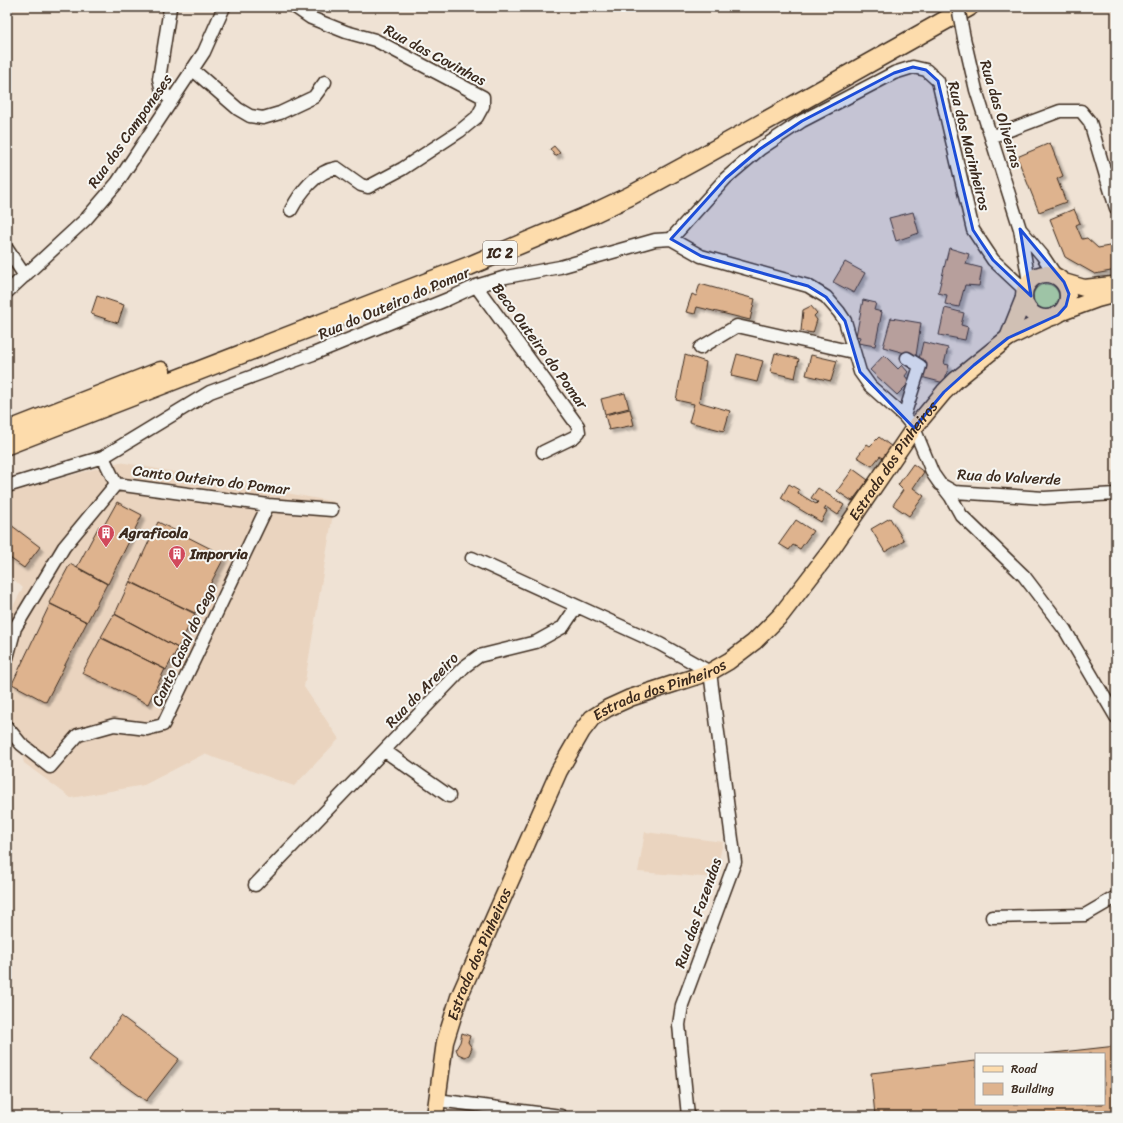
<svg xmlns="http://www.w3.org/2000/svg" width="1123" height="1123" font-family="Sriracha,sans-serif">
  <defs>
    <filter id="shadow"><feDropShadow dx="3.5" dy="3.5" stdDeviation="1" flood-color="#0004"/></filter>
  </defs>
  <rect width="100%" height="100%" fill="#efe2d4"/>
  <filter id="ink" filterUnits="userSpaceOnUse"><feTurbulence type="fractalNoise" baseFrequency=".025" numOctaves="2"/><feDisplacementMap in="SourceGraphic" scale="8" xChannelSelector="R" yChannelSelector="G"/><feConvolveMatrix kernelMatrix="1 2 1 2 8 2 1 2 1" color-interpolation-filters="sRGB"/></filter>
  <g filter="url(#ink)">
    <!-- built -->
    <path fill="#ead4bf" d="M 120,462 L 335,502 L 304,687 L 339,739 L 294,786 L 204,754 L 144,785 L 71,798 L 24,763 L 7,704 L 7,617 L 23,588 L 7,573 L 7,493 Z
      M 645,832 L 723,842 L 715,878 L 638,872 Z"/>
    <!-- green -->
    <path fill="#bee19a" stroke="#7c865c" d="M1033 297a13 13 0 1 1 26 0a13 13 0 1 1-26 0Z"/>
    <!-- building -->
    <path fill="#deb38e" stroke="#3b2a1e" filter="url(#shadow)" d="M 1050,143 L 1063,176 L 1057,179 L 1066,202 L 1039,212 L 1017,157 Z
      M 554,146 L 560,153 L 555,156 L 550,149 Z
      M 1074,209 L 1080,223 L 1076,225 L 1082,239 L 1087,238 L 1098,248 L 1115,245 L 1116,270 L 1095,274 L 1065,257 L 1050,219 Z
      M 913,212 L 919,233 L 896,241 L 889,218 Z
      M 949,248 L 969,254 L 966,264 L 982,268 L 979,286 L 965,285 L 959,307 L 945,304 L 947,295 L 938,293 Z
      M 845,262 L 865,273 L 854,293 L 833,282 Z
      M 700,284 L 755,299 L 750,320 L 697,307 L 695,314 L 686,312 L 692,294 L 696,296 Z
      M 97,296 L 124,305 L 118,323 L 91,314 Z
      M 863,300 L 876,303 L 874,310 L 882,312 L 875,346 L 858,343 L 860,337 L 856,336 Z
      M 811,306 L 817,313 L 814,316 L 817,320 L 813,333 L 801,331 L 803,310 Z
      M 945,308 L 964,313 L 961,325 L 968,327 L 965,340 L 939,335 Z
      M 891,318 L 921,323 L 916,356 L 883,347 Z
      M 923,342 L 948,348 L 944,364 L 949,365 L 944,383 L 921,377 L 926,361 L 919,359 Z
      M 775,353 L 799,359 L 795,378 L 770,372 Z
      M 737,354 L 763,361 L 757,382 L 731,376 Z
      M 685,355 L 706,362 L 699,402 L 730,411 L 724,431 L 689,422 L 694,404 L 676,400 Z
      M 811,355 L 837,361 L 831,381 L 806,375 Z
      M 884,355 L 898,369 L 902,365 L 908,372 L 905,376 L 910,382 L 897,395 L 870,370 Z
      M 625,393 L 629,408 L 605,414 L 601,399 Z
      M 630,409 L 634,425 L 609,430 L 605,415 Z
      M 879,437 L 892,447 L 883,458 L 880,456 L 872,466 L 857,457 L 867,444 L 870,446 Z
      M 913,464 L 924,472 L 913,488 L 924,496 L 909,516 L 893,505 L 903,490 L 898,485 Z
      M 853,469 L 868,480 L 852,501 L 837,491 Z
      M 789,484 L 799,490 L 798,493 L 816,504 L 818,502 L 811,498 L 818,488 L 844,505 L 838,515 L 826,507 L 824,510 L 827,511 L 821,522 L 781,498 Z
      M 117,502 L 142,515 L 108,584 L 77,567 L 99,526 L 102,529 Z
      M 890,518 L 904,541 L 885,552 L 871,529 Z
      M 796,520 L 813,531 L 800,549 L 793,545 L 789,550 L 779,544 Z
      M 7,522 L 40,547 L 24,568 L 7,556 Z
      M 158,522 L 225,556 L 195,613 L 130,582 Z
      M 70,564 L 107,584 L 87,622 L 49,603 Z
      M 130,581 L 195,614 L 178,648 L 115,614 Z
      M 50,604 L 87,622 L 46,702 L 12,684 Z
      M 114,614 L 178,648 L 166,670 L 101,637 Z
      M 101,638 L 165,669 L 148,704 L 82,673 Z
      M 121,1016 L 179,1059 L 146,1101 L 89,1060 Z
      M 462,1033 L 470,1036 L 468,1042 L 472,1048 L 469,1055 L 465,1057 L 458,1054 L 456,1049 L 460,1042 Z
      M 1116,1046 L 1116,1116 L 875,1116 L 871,1073 L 976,1061 L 976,1104 L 1104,1104 L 1104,1054 L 1044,1054 Z"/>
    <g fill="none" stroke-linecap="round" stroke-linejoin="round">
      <defs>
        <path id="minor" d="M 170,8 L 159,79 L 162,91 L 171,100
          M 964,38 L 976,90 L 1020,229 L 1029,282
          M 192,69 L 238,109 L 250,116 L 263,118 L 280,113 L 314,97 L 325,82
          M 991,137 L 1060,111 L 1081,111 L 1090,122 L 1106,176 L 1116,173
          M 1106,176 L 1116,208
          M 291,210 C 300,193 316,171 337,168 L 361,185 L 368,187 L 402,169 L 460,131 L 477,117 L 483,106 L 483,97 L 375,40 L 346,32 L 311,18 L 295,7
          M 1020,229 L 1042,255 L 1056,276
          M 671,239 L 726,178 L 760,149 L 802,121 L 894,73 L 913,67 L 926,70 L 938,81 L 973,230 L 993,260 L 1025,290
          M 7,249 L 25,276
          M 476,286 L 578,426 L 579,432 L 574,437 L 543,452
          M 7,292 L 86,219 L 117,183 L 204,52 L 224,7
          M 700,348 L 737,326 L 853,352
          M 904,416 L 920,366 L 907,358
          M 103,457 L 116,484 L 268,505 L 332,510
          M 7,486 L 103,457 L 210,392 L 313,354 L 448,299 L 476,286 L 506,277 L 560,267 L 655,240 L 671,239 L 701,256 L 808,286 L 826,297 L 839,312 L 845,321 L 860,372 L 870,386 L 904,416 L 914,428 L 933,474 L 940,484 L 954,492 L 1044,498 L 1116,494
          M 944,488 L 951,497 L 961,515 L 1024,576 L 1065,630 L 1116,717
          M 472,558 L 577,606
          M 7,658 L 15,628 L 64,547 L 116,484
          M 7,727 L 21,744 L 50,767 L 78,735 L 114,725 L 147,729 L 163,725 L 268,505
          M 385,751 L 449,796
          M 255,885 L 464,667 L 479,656 L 536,642 L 563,627 L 577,606 L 660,644 L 710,672 L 735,862 L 682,1005 L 679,1025 L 688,1116
          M 992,917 L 1085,915 L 1116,897
          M 437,1100 L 561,1116"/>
        <g id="major">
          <circle cx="1046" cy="296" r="22"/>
          <path d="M 1064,282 L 1084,288 L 1112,285"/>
          <path d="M 1062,312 L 1097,299 L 1116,294"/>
          <path d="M 1008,338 L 1024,298"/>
          <path id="s1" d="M 435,1116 L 445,1042 L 459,997 L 559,771 L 582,731 L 592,718 L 608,708 L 630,698 L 710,672 L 729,661 L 754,642 L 781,615 L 831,550 L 914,428 L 944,392 L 956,380 L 1008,338 L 1049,318"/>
        </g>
        <path id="highway" d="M 7,431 L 161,371
          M 7,445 L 469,266 L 592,214 L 630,196 L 698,159 L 969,7"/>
      </defs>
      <!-- minor casing -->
      <use href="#minor" stroke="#3b2a1e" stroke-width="15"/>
      <!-- major casing -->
      <use href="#major" stroke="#3b2a1e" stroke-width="19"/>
      <!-- highway casing -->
      <use href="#highway" stroke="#3b2a1e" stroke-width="21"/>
      <!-- minor -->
      <use href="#minor" stroke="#f6f6f2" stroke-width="12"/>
      <!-- major -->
      <use href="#major" stroke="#fddcac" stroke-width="16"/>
      <!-- highway -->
      <use href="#highway" stroke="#fddcac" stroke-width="18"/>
      <defs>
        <path id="minor-bridge" d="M 958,7 L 964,38"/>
      </defs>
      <!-- minor-bridge casing -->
      <use href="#minor-bridge" stroke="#3b2a1e" stroke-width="15" stroke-linecap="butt"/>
      <!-- minor-bridge -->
      <use href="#minor-bridge" stroke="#f6f6f2" stroke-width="12"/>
    </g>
  </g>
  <!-- marked area -->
  <path fill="#1d4ed8" fill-opacity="0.2" stroke="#1d4ed8" stroke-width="3" stroke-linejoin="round" d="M 913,67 L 926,70 L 938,81 L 973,230 L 993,260 L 1031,296 L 1020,229 L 1064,282 L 1069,294 L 1066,306 L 1058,315 L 1008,338 L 974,365 L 944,392 L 914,428 L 860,372 L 845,321 L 826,297 L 808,286 L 701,256 L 671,239 L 726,178 L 760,149 L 802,121 L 894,73 Z"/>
  <!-- icons -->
  <defs>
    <symbol id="building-pin" viewBox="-11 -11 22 30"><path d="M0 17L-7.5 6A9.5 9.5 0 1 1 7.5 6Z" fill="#d1495b" stroke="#f6f6f2"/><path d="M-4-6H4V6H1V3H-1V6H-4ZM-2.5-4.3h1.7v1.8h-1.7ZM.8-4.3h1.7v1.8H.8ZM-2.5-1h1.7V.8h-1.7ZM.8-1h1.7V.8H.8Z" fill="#fff"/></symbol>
  </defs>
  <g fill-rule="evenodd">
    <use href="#building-pin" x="96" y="523" width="20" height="27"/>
    <use href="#building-pin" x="167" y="544" width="20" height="27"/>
  </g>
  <g text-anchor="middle" stroke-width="4" stroke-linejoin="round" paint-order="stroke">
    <!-- shield labels -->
    <rect fill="#f6f6f2" stroke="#73675e" stroke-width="1" x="483" y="241" width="34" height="24" rx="3"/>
    <g font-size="14" font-weight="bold" fill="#3b2a1e">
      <text x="500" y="258">IC 2</text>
    </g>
    <!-- street labels -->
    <g font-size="15" fill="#3b2a1e" stroke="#f6f6f2">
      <text transform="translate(435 55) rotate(28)" y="5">Rua das Covinhas</text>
      <text transform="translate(1001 114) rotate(73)" y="5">Rua das Oliveiras</text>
      <text transform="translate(130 131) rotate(-55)" y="5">Rua dos Camponeses</text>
      <text transform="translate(969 146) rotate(76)" y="5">Rua dos Marinheiros</text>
      <text transform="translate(394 303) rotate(-23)" y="5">Rua do Outeiro do Pomar</text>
      <text transform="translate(540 346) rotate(54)" y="5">Beco Outeiro do Pomar</text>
      <text dy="5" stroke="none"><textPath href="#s1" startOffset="841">Estrada dos Pinheiros</textPath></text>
      <text transform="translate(1009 477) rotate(3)" y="5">Rua do Valverde</text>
      <text transform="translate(211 480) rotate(7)" y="5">Canto Outeiro do Pomar</text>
      <text transform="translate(184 645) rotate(-65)" y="5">Canto Casal do Cego</text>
      <text transform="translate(422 690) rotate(-46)" y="5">Rua do Areeiro</text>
      <text dy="5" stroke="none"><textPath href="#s1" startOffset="505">Estrada dos Pinheiros</textPath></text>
      <text transform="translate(698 913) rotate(-71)" y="5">Rua das Fazendas</text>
      <text dy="5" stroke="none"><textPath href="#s1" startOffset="169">Estrada dos Pinheiros</textPath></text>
    </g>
    <!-- poi labels -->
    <g font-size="15" font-weight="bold" fill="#3b2a1e" stroke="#f6f6f2" text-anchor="start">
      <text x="119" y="538">Agraficola</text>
      <text x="190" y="559">Imporvia</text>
    </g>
  </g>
  <!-- margin -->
  <rect width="1123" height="1123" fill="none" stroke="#f6f6f2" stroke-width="24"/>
  <rect x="12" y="12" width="1099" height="1099" fill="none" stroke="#3b2a1e" stroke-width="1.5" filter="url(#ink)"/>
  <!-- legend -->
  <rect x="975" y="1053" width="130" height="52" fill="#f6f6f2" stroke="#aba49d"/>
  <rect x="983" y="1066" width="20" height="6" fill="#fddcac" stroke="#aba49d"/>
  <text x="1011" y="1073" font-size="12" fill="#3b2a1e">Road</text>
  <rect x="983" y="1083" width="20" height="12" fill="#deb38e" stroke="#aba49d"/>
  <text x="1011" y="1093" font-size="12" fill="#3b2a1e">Building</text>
</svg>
